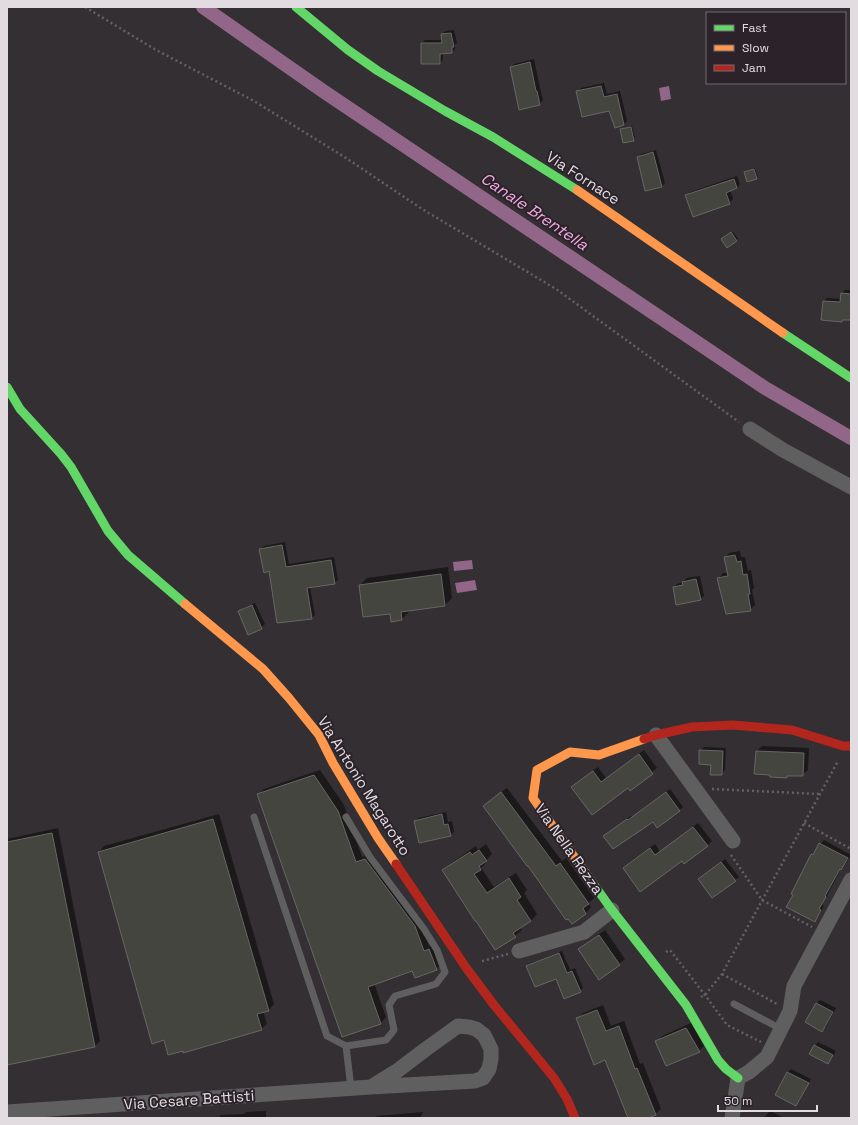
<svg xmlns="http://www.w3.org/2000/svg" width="858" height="1125" font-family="'Space Grotesk',sans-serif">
  <rect width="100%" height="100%" fill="#332f32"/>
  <!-- water -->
  <path fill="#916688" d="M 669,86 L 671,99 L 661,101 L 659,88 Z
    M 472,560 L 473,569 L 454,571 L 453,562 Z
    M 475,580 L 477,590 L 457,593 L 455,583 Z"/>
  <!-- shadow -->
  <path fill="#0007" d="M 454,30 L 457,43 L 455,44 L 455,49 L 452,52 L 443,53 L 443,60 L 440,63 L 422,43 L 425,40 L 443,40 L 442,34 L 445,31 Z
    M 534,59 L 540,88 L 543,100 L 540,104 L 511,67 L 514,64 Z
    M 604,83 L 607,94 L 620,91 L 627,121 L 624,124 L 610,110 L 578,92 L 581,88 Z
    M 632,126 L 635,138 L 633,140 L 621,129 L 623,128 Z
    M 656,150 L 665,183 L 662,186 L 638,157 L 641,154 Z
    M 755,168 L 758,177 L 756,178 L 745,172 L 747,171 Z
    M 737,176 L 740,184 L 737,188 L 730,190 L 733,199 L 730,203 L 694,215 L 687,196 L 690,192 Z
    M 733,232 L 738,239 L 727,247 L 723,238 Z
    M 845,290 L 851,290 L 851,319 L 844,319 L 842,321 L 824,301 L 827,298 L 841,299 L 842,293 Z
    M 285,542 L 289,564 L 334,557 L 338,580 L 334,583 L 310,587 L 315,615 L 311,618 L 269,570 L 260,549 L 264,546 Z
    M 740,551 L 741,557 L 745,557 L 748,571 L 751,570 L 754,588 L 752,590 L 755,605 L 750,610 L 719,578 L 723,573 L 728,573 L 725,558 L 729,553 Z
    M 448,567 L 452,598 L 445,605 L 409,610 L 409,612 L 402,619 L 392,621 L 391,613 L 360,585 L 367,578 Z
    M 700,576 L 704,596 L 700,599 L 674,587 L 677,584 L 683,582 L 687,578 Z
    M 255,603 L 265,624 L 261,628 L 240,611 L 243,608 Z
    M 762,746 L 809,748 L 808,770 L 802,775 L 789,775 L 786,777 L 757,751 Z
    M 704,747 L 726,748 L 725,770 L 722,774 L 700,751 Z
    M 644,750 L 657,768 L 630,789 L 628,786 L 577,783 L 598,767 L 606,778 Z
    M 320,770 L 344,805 L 362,857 L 371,854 L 420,920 L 429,946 L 435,944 L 442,964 L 436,969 L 413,969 L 374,983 L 386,1017 L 381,1023 L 258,795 L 264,789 Z
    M 507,788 L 562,861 L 566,858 L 594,898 L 589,903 L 591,907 L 586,913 L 572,922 L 489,801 Z
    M 670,789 L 683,807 L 658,827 L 653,821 L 605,836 L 608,832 L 631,816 L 632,817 Z
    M 446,812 L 448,822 L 452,821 L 454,832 L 450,835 L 415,821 L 419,818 Z
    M 219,814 L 274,1004 L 269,1010 L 263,1011 L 267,1024 L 261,1029 L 99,852 L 104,846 Z
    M 698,823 L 712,841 L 707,846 L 624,868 L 629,863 L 655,844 L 660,852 Z
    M 58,828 L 100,1041 L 95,1046 L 7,1064 L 7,839 Z
    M 824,840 L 851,855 L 845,865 L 841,869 L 822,905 L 824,906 L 818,917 L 815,921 L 812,855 L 816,851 L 820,844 Z
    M 486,844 L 492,854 L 486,861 L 487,862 L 481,868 L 494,887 L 516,873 L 527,890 L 524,893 L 537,914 L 531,921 L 520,928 L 522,930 L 515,936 L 443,870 L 450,864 L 476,846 L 478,850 Z
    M 725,859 L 739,877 L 735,880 L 703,875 Z
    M 605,930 L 625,959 L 619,964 L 579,950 L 585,944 Z
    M 562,951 L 570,970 L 575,968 L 583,988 L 580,991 L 556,977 L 527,967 L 530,964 Z
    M 820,1000 L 836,1008 L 826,1027 L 822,1030 L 807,1022 L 817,1003 Z
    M 603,1005 L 611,1026 L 624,1021 L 640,1064 L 643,1063 L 661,1109 L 655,1114 L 646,1118 L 629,1118 L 606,1059 L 577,1018 L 583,1013 Z
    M 691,1023 L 704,1046 L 699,1051 L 657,1041 L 662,1036 Z
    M 818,1042 L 836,1051 L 831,1059 L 828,1063 L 815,1046 Z
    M 791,1069 L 811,1079 L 799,1102 L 796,1105 L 776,1095 L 788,1072 Z
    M 266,1111 L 266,1118 L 218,1118 L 221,1115 L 244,1114 L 246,1112 Z
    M 770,1111 L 784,1118 L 764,1118 Z
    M 423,1112 L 420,1118 L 375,1118 L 377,1116 Z"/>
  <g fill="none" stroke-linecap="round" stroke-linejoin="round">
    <!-- canal -->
    <path stroke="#916688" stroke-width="14" d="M 203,7 L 323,91 L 765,388 L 851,438"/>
  </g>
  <!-- building -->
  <path fill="#43453e" stroke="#686766" d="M 451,33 L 454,47 L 452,47 L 452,53 L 440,54 L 440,64 L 421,64 L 421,43 L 442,43 L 441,34 Z
    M 530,62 L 536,91 L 537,91 L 540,105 L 519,110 L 510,67 Z
    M 601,86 L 604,97 L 617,94 L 624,125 L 615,128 L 609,111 L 582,117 L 576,91 Z
    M 631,127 L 634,141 L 623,143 L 620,129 Z
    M 653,152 L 662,187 L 645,191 L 637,157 Z
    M 754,169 L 757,179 L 747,182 L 744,172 Z
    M 734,179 L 737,188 L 726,193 L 730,204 L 693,217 L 685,195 Z
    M 731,232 L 737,241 L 727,248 L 721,239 Z
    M 841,293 L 851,294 L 851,320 L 842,320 L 842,322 L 821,320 L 823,301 L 840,302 Z
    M 282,545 L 286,567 L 331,560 L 335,584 L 307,588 L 312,619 L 277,623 L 269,571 L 264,573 L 259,549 Z
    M 735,555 L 737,562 L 741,561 L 743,575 L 747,574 L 750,594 L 748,594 L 751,611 L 726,614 L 717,578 L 728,576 L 724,557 Z
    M 441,574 L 445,606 L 401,612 L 402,620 L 391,622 L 390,614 L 363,617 L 359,585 Z
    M 696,579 L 701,600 L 676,605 L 673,587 L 683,585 L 682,582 Z
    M 252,605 L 262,629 L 248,635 L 238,611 Z
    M 699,750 L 723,751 L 722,775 L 710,775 L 711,765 L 699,764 Z
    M 756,751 L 804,753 L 803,776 L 787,776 L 787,778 L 770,777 L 770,775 L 754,774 Z
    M 639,754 L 653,774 L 630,791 L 628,788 L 592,815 L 571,787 L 593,771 L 601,782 Z
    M 314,775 L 338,811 L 356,862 L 365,859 L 415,926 L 424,951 L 429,949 L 437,970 L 415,978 L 412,971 L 368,987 L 381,1024 L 342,1037 L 257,794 Z
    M 501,792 L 556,866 L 560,863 L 589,904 L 583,908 L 586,914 L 572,924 L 568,919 L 566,920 L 528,866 L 527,866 L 483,806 Z
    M 666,792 L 680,811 L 657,828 L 653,822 L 613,849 L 603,836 L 627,819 L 628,820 Z
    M 442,814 L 444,825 L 448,824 L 451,836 L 419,843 L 414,821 Z
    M 213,819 L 269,1011 L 257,1014 L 262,1030 L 183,1053 L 183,1051 L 168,1055 L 164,1040 L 152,1044 L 98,852 Z
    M 693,827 L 708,846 L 684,864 L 682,861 L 640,892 L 623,868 L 650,848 L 655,855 Z
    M 52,833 L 95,1047 L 7,1065 L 7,842 Z
    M 819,843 L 848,858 L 841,870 L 840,869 L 825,896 L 826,897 L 819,909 L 821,910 L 815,922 L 786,907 L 793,895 L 791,894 L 811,854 L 813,855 Z
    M 479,850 L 487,861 L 479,866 L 481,870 L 474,874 L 487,893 L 509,878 L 521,897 L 517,900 L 531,921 L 513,933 L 516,937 L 495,950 L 476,921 L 475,921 L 442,870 L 470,852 L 472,855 Z
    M 721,862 L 736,881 L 712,898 L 698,879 Z
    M 599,935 L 620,965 L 599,980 L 578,949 Z
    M 559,953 L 567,973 L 572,971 L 581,992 L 564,999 L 556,979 L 535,987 L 526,966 Z
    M 816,1003 L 833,1012 L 822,1032 L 805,1022 Z
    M 597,1010 L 606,1031 L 619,1026 L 635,1069 L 637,1068 L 656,1115 L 648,1118 L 628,1118 L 605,1060 L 594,1065 L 576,1018 Z
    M 686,1028 L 700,1052 L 666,1066 L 655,1041 Z
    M 814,1045 L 833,1055 L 828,1064 L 809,1054 Z
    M 787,1072 L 809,1083 L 796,1106 L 775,1095 Z"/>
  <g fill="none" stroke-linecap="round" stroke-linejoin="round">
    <!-- path -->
    <path stroke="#646264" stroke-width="2.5" stroke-dasharray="2 3" stroke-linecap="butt" d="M 85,7 L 156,50 L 254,101 L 343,156 L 422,209 L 556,289 L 739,422
      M 712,789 L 820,794
      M 804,823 L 851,849
      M 731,855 L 762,900 L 812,927
      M 666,952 L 670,950 L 705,995 L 727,1025 L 761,1042
      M 482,961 L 508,954
      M 722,974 L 777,1004
      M 701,997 L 705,995 L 722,974 L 838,761"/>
    <!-- lane -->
    <path stroke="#605f60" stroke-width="7" d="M 254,817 L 327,1036 L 346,1046
      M 346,817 L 370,857 L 424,929 L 437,950 L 445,972 L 436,984 L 395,996 L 389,1005 L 394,1030 L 386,1040 L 346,1046 L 351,1088
      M 734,1004 L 781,1029"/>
    <!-- street -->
    <path stroke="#605f60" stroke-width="15" d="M 750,429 L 783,450 L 851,487
      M 656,735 L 733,841
      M 519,951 L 584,932 L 612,910
      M 7,1112 L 371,1087 L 475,1081 L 483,1078 L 489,1069 L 491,1059 L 491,1049 L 484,1035 L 476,1029 L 469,1027 L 458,1026 L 426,1049 L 397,1071 L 371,1087
      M 732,1118 L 738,1078 L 749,1072 L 767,1057 L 790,1011 L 794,986 L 851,880"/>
    <!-- fast -->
    <path stroke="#63d668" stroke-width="9" d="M 296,7 L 348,50 L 378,71 L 445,111 L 493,137 L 577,190
      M 783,333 L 851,378
      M 7,387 L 20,409 L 61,454 L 71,467 L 108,531 L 128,555 L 185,604
      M 587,875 L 612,910 L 686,1005 L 718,1060 L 726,1069 L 738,1078"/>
    <!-- slow -->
    <path stroke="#ff974d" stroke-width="9" d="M 577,190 L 783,333
      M 185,604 L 263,669 L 289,698 L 319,735 L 333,763 L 378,838 L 396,864
      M 587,875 L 533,798 L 537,770 L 570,752 L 599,755 L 644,739"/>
    <!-- jam -->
    <path stroke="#b3261e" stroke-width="9" d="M 644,739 L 656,735 L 692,727 L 733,725 L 792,730 L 843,746 L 851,746
      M 396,864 L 467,969 L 494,1005 L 554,1078 L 567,1099 L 575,1118"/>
  </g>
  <g text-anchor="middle" stroke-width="4" stroke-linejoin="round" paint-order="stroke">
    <!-- street labels -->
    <g font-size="15" fill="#e2dce1" stroke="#2b2329">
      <text transform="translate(583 178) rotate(33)" y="5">Via Fornace</text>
      <text transform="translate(364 786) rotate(58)" y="5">Via Antonio Magarotto</text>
      <text transform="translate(569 849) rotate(55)" y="5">Via Nella Rezza</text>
      <text transform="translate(189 1100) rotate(-4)" y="5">Via Cesare Battisti</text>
    </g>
    <!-- water labels -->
    <g font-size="16" font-style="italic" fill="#f0a9e2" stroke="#2b2329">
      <text transform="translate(535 211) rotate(34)" y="6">Canale Brentella</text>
    </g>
  </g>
  <!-- border -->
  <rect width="858" height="1125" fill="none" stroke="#e2dce1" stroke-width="16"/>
  <!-- legend -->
  <rect x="706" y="12" width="140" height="72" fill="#2b2329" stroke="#746d73"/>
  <rect x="714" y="25" width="20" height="6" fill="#63d668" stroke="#746d73"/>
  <text x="742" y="32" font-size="12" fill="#e2dce1">Fast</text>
  <rect x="714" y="45" width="20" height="6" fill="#ff974d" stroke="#746d73"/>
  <text x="742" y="52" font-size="12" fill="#e2dce1">Slow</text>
  <rect x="714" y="65" width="20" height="6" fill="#b3261e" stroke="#746d73"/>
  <text x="742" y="72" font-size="12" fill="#e2dce1">Jam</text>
  <!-- scale -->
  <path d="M718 1105v6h99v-6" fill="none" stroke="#e2dce1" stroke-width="2"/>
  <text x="724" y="1105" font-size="12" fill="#e2dce1" stroke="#2b2329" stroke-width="3" paint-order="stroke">50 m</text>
</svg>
